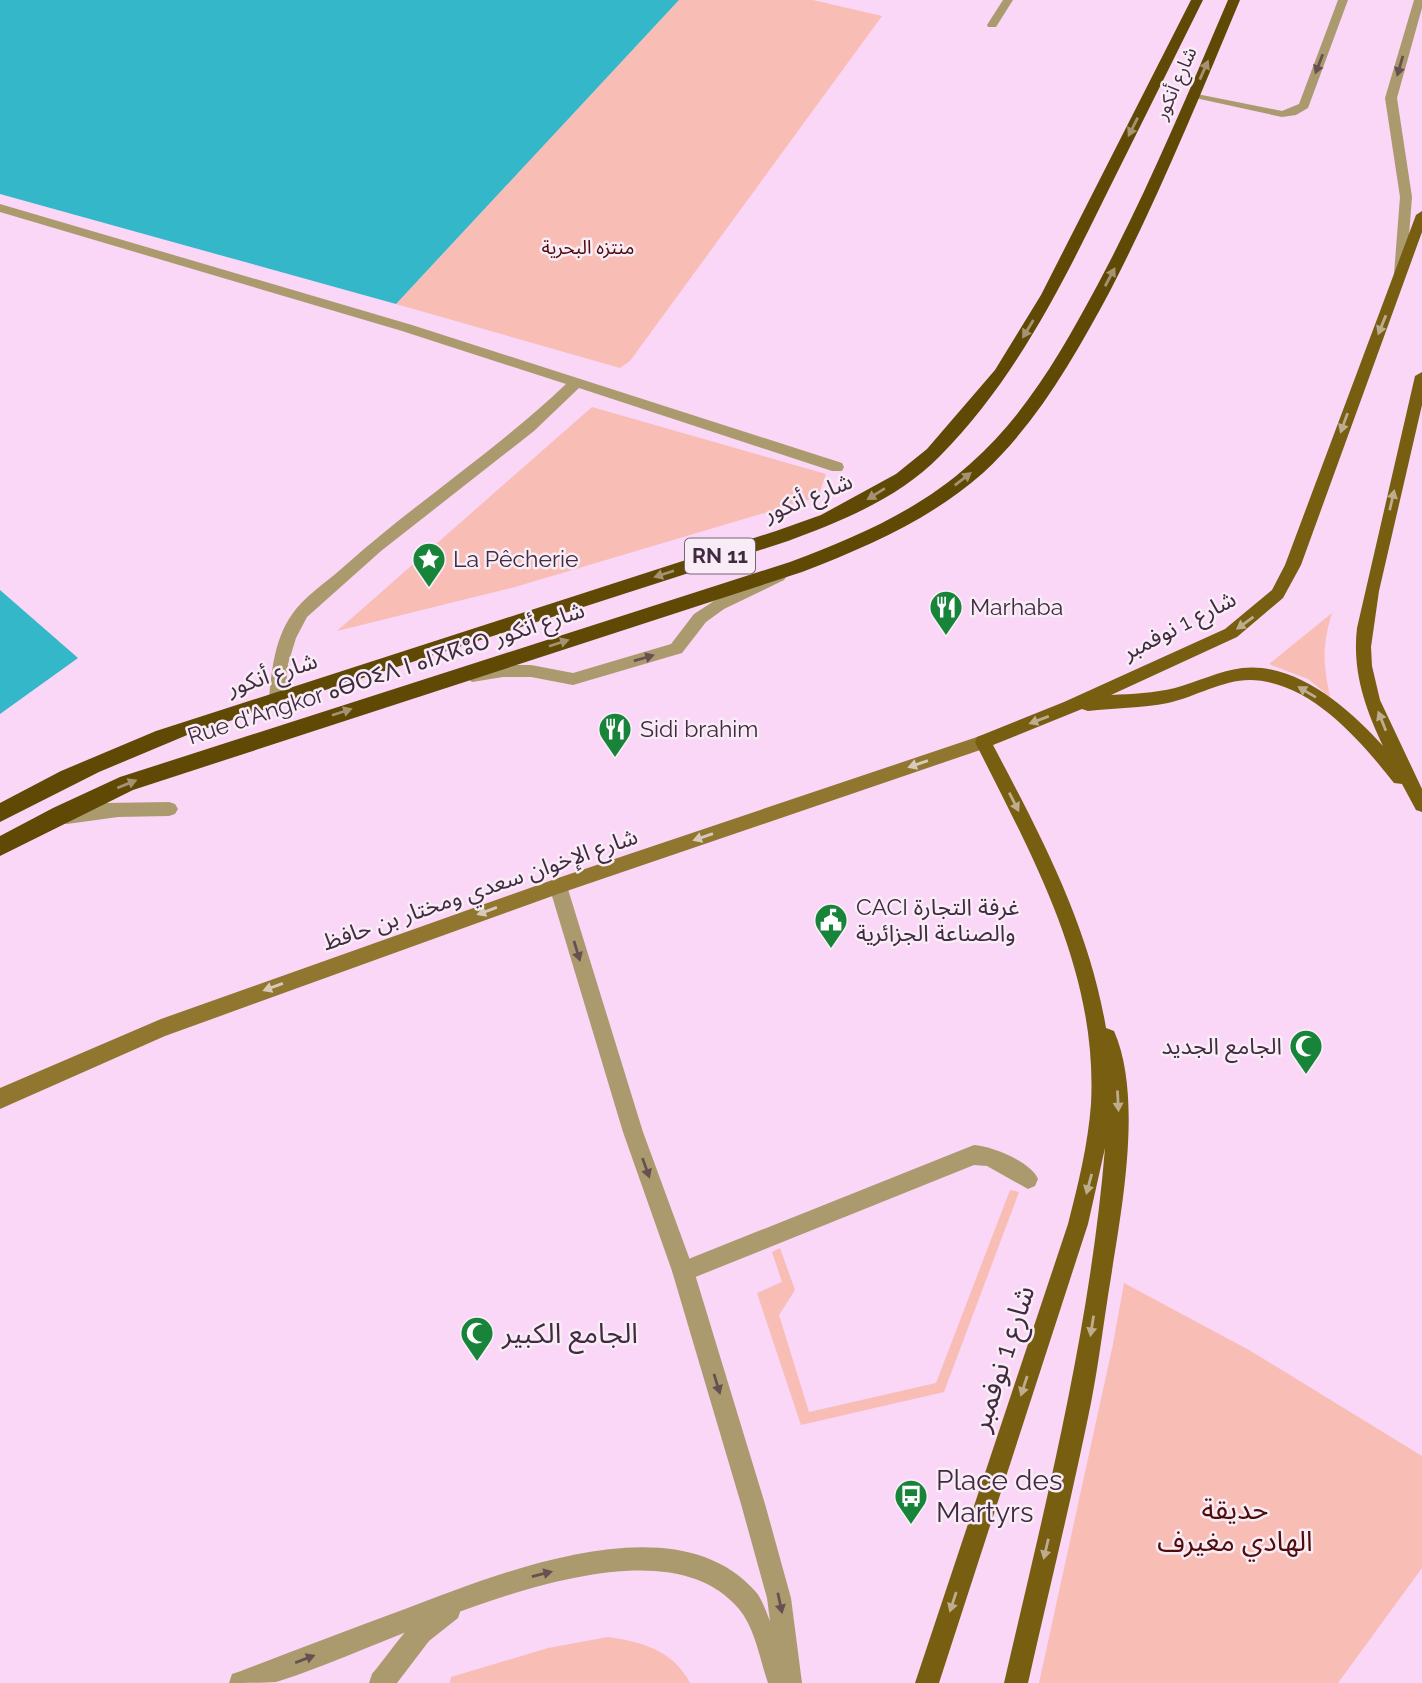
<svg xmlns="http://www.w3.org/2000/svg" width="1422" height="1683" font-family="Raleway,'Noto Sans Arabic','Noto Sans Tifinagh',sans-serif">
  <rect width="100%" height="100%" fill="#fad6f7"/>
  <!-- green -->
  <path fill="#f8beb5" d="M 679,0 L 813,0 L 882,16 L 630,361 L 620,368 L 396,304 Z
    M 592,407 L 826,474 L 818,497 L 515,587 L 337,631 Z
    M 1332,613 C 1322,646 1323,663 1330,697 L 1308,679 L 1269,664 Z
    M 1010,1190 L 1019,1192 L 944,1392 L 801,1425 L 757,1293 L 782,1282 L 772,1252 L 780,1248 L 795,1290 L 779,1315 L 809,1412 L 936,1383 Z
    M 1124,1283 L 1249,1350 L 1422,1456 L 1422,1568 L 1338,1683 L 1039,1683 L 1113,1344 Z
    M 608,1637 C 642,1642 673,1650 690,1683 L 450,1683 L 451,1677 L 548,1648 Z"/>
  <!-- water -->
  <path fill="#33b7c9" d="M 0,0 L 679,0 L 396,304 L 0,194 Z
    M 0,590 L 78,658 L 0,714 Z"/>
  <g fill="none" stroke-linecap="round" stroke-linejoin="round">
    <!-- lane -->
    <path fill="#ac9a6f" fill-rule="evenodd" d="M 1003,0 L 1013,0 L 996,27 L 988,27 L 987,25 Z
      M 1338,0 L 1348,0 L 1308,108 L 1296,115 L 1282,117 L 1186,96 L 1192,93 L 1282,111 L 1299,104 Z
      M 1414,0 L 1422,0 L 1422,8 L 1397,98 L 1412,197 L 1406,274 L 1400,278 L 1394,274 L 1400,197 L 1385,98 Z
      M 0,204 L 412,325 L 842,463 L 844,467 L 842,471 L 832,471 L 579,388 L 534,431 L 381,551 L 307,617 L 296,638 L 288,664 L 285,699 L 283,704 L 271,704 L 269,699 C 272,667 275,635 296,609 C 310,592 332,578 348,563 C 419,500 498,449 566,384 L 402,331 L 0,212 Z
      M 779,570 L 784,572 L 787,576 L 784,580 L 724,609 L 706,622 L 682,653 L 573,685 L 531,677 L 503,677 L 472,682 L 464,676 L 472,670 L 503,665 L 531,665 L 573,673 L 671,644 L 694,614 L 714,601 Z
      M 169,802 L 175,804 L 178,809 L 175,814 L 169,816 L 118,817 L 67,824 L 61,822 L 58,817 L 61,812 L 105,803 Z
      M 974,1145 C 992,1146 1031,1162 1038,1179 L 1035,1186 L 1028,1189 L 987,1166 L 974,1165 L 683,1282 L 676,1278 L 672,1271 L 676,1264 Z
      M 449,1597 L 458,1600 L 461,1609 L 458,1618 L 429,1641 L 397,1683 L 369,1683 L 372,1674 C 396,1646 414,1612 449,1597 Z"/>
    <!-- street -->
    <path fill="#ac9a6f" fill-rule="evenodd" d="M 558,878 L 564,880 L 567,886 L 643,1132 L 694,1271 L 765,1504 L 791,1598 L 802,1683 L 768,1683 C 760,1660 755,1628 739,1609 C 649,1501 383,1651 276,1682 C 262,1683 243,1683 229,1683 L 232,1674 L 241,1671 C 296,1650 350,1629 405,1609 C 498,1574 676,1499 756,1592 C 762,1599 766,1612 770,1621 L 767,1598 L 741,1504 L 672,1271 L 623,1132 L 549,886 L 552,880 Z"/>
    <!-- secondary -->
    <path fill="#91762f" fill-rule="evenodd" d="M 983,735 L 989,737 L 991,742 L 989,747 L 558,894 L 165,1036 L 0,1109 L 0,1088 L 161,1019 L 558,878 Z"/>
    <!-- primary -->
    <path fill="#775e10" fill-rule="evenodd" d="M 1422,211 L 1422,232 L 1301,565 L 1283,598 L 1237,637 L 1111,695 C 1132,694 1154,693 1175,688 C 1197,682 1219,671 1242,668 C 1296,662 1349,708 1383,746 C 1365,708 1352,671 1357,628 L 1415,376 L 1422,372 L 1422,405 L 1379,591 L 1371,647 L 1372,666 L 1380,700 L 1422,789 L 1422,812 L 1416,810 L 1402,784 L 1394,783 C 1360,740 1310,681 1250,680 C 1222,680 1195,697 1168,703 C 1142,708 1114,708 1088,711 L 1082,709 L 993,745 C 1041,836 1089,926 1106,1028 L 1114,1031 C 1143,1097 1122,1207 1111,1277 C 1104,1319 1099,1362 1091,1403 C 1072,1497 1049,1590 1028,1683 L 1004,1683 C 1045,1506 1090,1330 1105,1148 L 1088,1224 L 939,1683 L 915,1683 L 1068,1224 C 1078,1185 1088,1145 1091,1104 C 1098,971 1032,856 975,742 L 977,737 L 1064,702 L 1225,629 L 1272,590 L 1285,565 L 1416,215 Z"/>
    <!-- highway -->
    <path fill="#5f4904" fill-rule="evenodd" d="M 1191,0 L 1203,0 C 1170,66 1137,133 1104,199 C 1059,291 1013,382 940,456 C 899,498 842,521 788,541 L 192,733 L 99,772 L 0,822 L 0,803 L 61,771 L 156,731 L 776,531 L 821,515 L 896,474 L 927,449 L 995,370 L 1041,295 Z
      M 1228,0 L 1240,0 C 1199,98 1159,196 1110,291 C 1075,356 1038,422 983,473 C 931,519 867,547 802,572 L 133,790 L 0,856 L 0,836 L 53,808 L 120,777 L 790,562 C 854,538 918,511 970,464 C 1026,415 1063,349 1098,284 C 1147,192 1187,96 1228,0 Z"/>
  </g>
  <!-- one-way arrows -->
  <defs><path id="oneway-solid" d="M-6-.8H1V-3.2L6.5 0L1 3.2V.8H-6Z" transform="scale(1.75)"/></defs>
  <g fill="#665150">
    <use href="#oneway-solid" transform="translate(1319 64) rotate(111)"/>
    <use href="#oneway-solid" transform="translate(1400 66) rotate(106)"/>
    <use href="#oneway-solid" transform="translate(644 658) rotate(-16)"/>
    <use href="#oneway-solid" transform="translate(577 951) rotate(73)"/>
    <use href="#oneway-solid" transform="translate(646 1168) rotate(70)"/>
    <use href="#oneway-solid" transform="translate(717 1384) rotate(73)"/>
    <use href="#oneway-solid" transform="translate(542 1574) rotate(-14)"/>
    <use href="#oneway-solid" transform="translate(780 1603) rotate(78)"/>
    <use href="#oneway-solid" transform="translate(305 1659) rotate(-21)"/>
  </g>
  <g fill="#a49271">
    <use href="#oneway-solid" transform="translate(1204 70) rotate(-66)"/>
    <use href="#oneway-solid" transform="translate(1133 127) rotate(117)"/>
    <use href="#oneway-solid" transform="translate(1110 277) rotate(-62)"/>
    <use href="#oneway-solid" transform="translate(1028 329) rotate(121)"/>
    <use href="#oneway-solid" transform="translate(963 479) rotate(-38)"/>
    <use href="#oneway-solid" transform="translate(876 494) rotate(148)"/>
    <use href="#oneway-solid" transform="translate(664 574) rotate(162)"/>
    <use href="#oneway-solid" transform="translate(559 643) rotate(-18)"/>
    <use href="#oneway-solid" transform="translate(342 712) rotate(-18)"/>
    <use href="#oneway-solid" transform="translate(127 784) rotate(-22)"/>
  </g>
  <g fill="#beac8f">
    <use href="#oneway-solid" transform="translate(1382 325) rotate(112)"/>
    <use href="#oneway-solid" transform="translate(1344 423) rotate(110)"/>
    <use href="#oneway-solid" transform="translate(1392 500) rotate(-77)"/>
    <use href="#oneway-solid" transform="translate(1245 623) rotate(144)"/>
    <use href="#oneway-solid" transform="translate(1307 692) rotate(-149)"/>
    <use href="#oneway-solid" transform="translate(1039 720) rotate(159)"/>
    <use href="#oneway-solid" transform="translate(1382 721) rotate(-112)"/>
    <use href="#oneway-solid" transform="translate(1014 802) rotate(63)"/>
    <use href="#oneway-solid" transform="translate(1118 1101) rotate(87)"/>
    <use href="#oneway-solid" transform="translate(1089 1184) rotate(105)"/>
    <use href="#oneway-solid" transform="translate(1092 1326) rotate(99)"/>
    <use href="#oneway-solid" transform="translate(1024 1386) rotate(108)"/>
    <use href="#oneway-solid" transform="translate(1046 1549) rotate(103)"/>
    <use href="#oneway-solid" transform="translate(953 1602) rotate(108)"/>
  </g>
  <g fill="#d9c9bb">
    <use href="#oneway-solid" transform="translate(918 764) rotate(161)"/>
    <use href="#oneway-solid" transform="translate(703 837) rotate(161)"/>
    <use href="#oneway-solid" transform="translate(487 911) rotate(160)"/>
    <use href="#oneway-solid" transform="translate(273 987) rotate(160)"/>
  </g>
  <!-- icons -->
  <defs>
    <symbol id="sight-pin" viewBox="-11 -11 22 30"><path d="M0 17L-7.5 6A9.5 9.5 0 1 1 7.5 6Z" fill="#18843a" stroke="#f8ecf7"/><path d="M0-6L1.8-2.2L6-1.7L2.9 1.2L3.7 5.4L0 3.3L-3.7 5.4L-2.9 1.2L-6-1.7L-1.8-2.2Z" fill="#fff"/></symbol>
    <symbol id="restaurant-pin" viewBox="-11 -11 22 30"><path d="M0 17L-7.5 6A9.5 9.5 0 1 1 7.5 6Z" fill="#18843a" stroke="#f8ecf7"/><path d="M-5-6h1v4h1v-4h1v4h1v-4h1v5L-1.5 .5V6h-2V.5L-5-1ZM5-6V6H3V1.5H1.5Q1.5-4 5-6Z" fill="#fff"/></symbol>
    <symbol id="civic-pin" viewBox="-11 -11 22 30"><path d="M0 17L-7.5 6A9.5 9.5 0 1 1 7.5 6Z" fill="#18843a" stroke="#f8ecf7"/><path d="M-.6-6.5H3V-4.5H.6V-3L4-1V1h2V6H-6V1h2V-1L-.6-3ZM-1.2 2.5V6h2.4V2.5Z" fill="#fff"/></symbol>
    <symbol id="mosque-pin" viewBox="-11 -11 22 30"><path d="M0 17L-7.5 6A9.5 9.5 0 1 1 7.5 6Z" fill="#18843a" stroke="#f8ecf7"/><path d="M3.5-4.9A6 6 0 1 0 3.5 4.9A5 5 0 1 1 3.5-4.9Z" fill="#fff"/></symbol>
    <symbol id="bus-pin" viewBox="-11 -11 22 30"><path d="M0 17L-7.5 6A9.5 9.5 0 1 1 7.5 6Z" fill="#18843a" stroke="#f8ecf7"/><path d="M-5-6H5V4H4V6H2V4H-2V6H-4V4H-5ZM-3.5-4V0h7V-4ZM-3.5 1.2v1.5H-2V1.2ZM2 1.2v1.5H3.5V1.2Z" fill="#fff"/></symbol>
  </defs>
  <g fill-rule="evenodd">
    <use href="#sight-pin" x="410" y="540" width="38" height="52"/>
    <use href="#restaurant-pin" x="927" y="588" width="38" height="52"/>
    <use href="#restaurant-pin" x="596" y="710" width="38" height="52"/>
    <use href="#civic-pin" x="812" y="901" width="38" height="52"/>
    <use href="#mosque-pin" x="1287" y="1027" width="38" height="52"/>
    <use href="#mosque-pin" x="458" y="1314" width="38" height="52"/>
    <use href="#bus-pin" x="892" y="1477" width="38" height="52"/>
  </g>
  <g text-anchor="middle" stroke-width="5" stroke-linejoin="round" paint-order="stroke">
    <!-- far-street labels -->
    <g font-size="19" fill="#412a3f" stroke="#f8ecf7">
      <text transform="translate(1175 83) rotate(-66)" y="7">شارع أنكور</text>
    </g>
    <!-- far-park labels -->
    <g font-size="19" fill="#510b08" stroke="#f8ecf7">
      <text x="588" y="254">منتزه البحرية</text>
    </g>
    <!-- shield labels -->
    <rect fill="#f8ecf7" stroke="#786476" stroke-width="2" x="685" y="538.5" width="70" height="35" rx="5"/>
    <g font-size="21" font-weight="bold" fill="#412a3f">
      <text x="720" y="563">RN 11</text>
    </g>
    <!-- street labels -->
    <g font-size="23" fill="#412a3f" stroke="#f8ecf7">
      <text transform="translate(808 497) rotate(-22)" y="8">شارع أنكور</text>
      <text transform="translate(1179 625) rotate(-27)" y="8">شارع 1 نوفمبر</text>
      <text transform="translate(386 673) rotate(-18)" y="8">Rue d'Angkor ⴰⴱⵔⵉⴷ ⵏ ⴰⵏⴳⴽⵓⵔ شارع أنكور</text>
      <text transform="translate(272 674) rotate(-18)" y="8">شارع أنكور</text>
      <text transform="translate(480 889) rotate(-19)" y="8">شارع الإخوان سعدي ومختار بن حافظ</text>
    </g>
    <!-- poi labels -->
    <g font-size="23" fill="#412a3f" stroke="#f8ecf7" text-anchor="start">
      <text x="453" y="567">La Pêcherie</text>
      <text x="970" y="615">Marhaba</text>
      <text x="640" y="737">Sidi brahim</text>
      <text x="856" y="915">CACI غرفة التجارة<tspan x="856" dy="26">والصناعة الجزائرية</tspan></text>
      <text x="1282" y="1054" text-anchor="end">الجامع الجديد</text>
    </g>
    <!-- near-poi labels -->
    <g font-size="28" fill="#412a3f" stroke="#f8ecf7" text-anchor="start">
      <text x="502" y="1343">الجامع الكبير</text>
      <text x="936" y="1490">Place des<tspan x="936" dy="32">Martyrs</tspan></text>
    </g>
    <!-- near-street labels -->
    <g font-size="28" fill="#412a3f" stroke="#f8ecf7">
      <text transform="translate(1002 1358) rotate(-72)" y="10">شارع 1 نوفمبر</text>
    </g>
    <!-- near-park labels -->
    <g font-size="28" fill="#510b08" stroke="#f8ecf7">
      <text x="1235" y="1519">حديقة<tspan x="1235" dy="32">الهادي مغيرف</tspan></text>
    </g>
  </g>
</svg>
